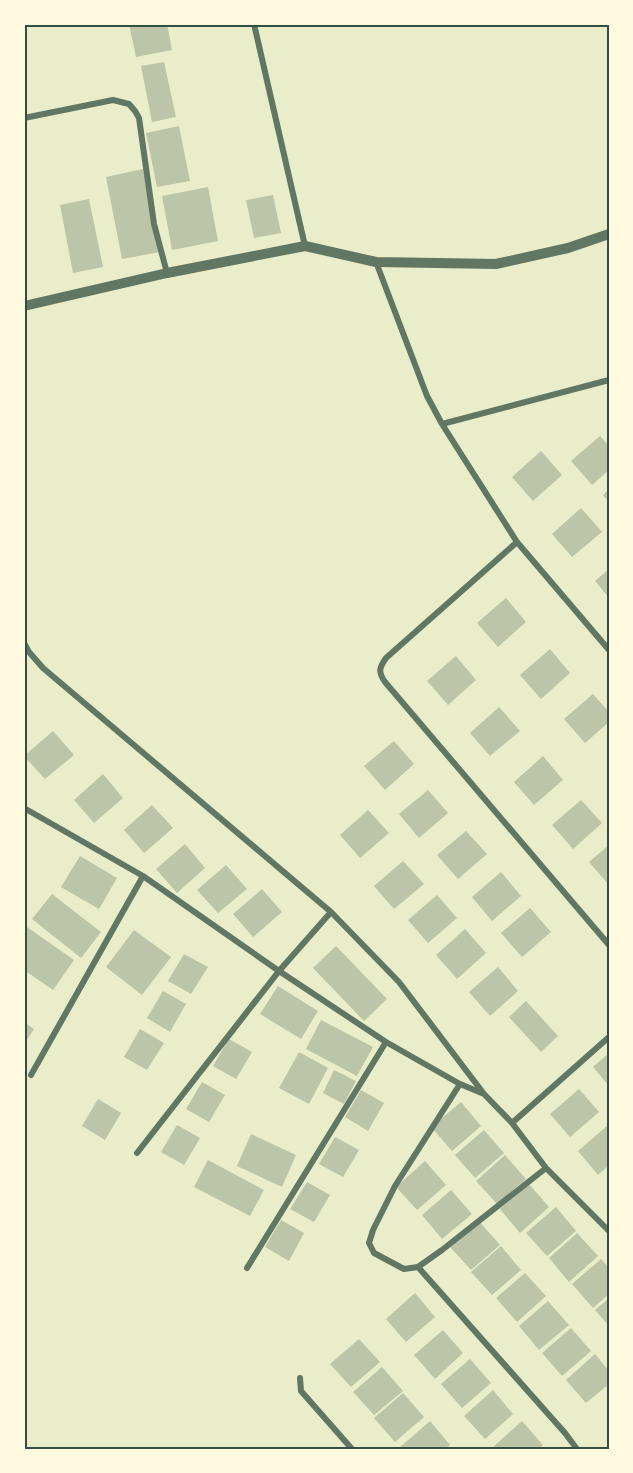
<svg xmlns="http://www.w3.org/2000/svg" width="633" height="1473" font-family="Roboto,sans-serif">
  <rect width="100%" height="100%" fill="#e9edc9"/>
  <!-- building -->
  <path fill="#bcc5a7" d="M 129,24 L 167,24 L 172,50 L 136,57 Z
    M 164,62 L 176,117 L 152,122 L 141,66 Z
    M 179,126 L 190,181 L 157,187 L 146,133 Z
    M 143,169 L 160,252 L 122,259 L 106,177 Z
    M 208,187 L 218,241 L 172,250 L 162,196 Z
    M 273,195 L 281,233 L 254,238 L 246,200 Z
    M 89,199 L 103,267 L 73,273 L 60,205 Z
    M 600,436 L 609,446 L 609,470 L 592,485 L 571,461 Z
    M 541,451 L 562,475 L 533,501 L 512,477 Z
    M 609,489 L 609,502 L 603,495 Z
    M 581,508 L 602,532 L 572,557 L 552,534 Z
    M 609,569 L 609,598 L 595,581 Z
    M 506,598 L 526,622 L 498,647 L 477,623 Z
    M 550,649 L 570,673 L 541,699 L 520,675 Z
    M 456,656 L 476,680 L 448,705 L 427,681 Z
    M 593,694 L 609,712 L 609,722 L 585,743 L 564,719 Z
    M 499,707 L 520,731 L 490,756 L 470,733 Z
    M 53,731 L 74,755 L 45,779 L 24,756 Z
    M 394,741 L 414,764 L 385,790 L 364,766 Z
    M 543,756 L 563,780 L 534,805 L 514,782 Z
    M 103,774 L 123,798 L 94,823 L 74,800 Z
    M 428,790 L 448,813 L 419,838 L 399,814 Z
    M 581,800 L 602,823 L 573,849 L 552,825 Z
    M 152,805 L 173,828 L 144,853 L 124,830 Z
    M 368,810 L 389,833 L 360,858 L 340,835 Z
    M 466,831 L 487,854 L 458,879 L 437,855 Z
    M 185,844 L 205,868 L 177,893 L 156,869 Z
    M 609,845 L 609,885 L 589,862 Z
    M 80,856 L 117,878 L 99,909 L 61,887 Z
    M 403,861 L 424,884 L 394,909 L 374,886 Z
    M 226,865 L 247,889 L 218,913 L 197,890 Z
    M 501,872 L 521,896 L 492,921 L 472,897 Z
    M 262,889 L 282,912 L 253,937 L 233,914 Z
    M 52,894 L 101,932 L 81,958 L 32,919 Z
    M 437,895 L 457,918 L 428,943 L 408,920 Z
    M 530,908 L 551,932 L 522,957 L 501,933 Z
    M 24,925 L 74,960 L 53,990 L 24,970 Z
    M 465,929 L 486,953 L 457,979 L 436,955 Z
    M 134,930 L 171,957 L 142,995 L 106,967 Z
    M 336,946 L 387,999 L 364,1021 L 313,968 Z
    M 184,954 L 208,967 L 191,994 L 168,981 Z
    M 498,967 L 518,991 L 490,1016 L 469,992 Z
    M 278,986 L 318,1011 L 301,1039 L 260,1014 Z
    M 163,991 L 186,1004 L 170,1032 L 147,1018 Z
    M 526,1001 L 558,1036 L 541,1052 L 509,1017 Z
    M 321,1020 L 373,1047 L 357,1076 L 306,1049 Z
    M 24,1022 L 34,1029 L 24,1044 Z
    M 140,1029 L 164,1043 L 147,1070 L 124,1057 Z
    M 229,1039 L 252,1052 L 236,1079 L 213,1066 Z
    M 299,1052 L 328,1068 L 309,1104 L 279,1088 Z
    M 609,1053 L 609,1086 L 593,1067 Z
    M 334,1070 L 356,1081 L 344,1104 L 323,1093 Z
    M 202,1082 L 225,1095 L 209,1122 L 186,1109 Z
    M 579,1089 L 599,1112 L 570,1137 L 550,1114 Z
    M 361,1090 L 384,1103 L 368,1131 L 345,1117 Z
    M 98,1099 L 121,1113 L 105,1140 L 82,1126 Z
    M 461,1102 L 481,1126 L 452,1151 L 431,1127 Z
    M 177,1125 L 200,1138 L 184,1165 L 161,1152 Z
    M 607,1126 L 609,1128 L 609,1165 L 598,1175 L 578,1151 Z
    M 484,1130 L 504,1153 L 475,1178 L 455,1155 Z
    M 251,1134 L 296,1155 L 282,1187 L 237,1166 Z
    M 335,1137 L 359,1150 L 343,1177 L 319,1164 Z
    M 505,1155 L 526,1179 L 497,1204 L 476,1181 Z
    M 208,1160 L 264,1190 L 250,1216 L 194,1187 Z
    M 425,1161 L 446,1185 L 417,1210 L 396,1187 Z
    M 307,1182 L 330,1195 L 314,1222 L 290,1209 Z
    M 529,1184 L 549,1207 L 520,1233 L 500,1209 Z
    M 451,1190 L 472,1214 L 442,1239 L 422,1215 Z
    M 556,1207 L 576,1231 L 547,1256 L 526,1233 Z
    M 281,1220 L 304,1233 L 289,1261 L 265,1247 Z
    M 479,1221 L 500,1245 L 471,1270 L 450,1247 Z
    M 577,1233 L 598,1256 L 569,1282 L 549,1258 Z
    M 501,1246 L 521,1270 L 492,1295 L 471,1272 Z
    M 601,1259 L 609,1268 L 609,1294 L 593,1308 L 572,1284 Z
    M 525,1273 L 546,1296 L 517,1322 L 496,1298 Z
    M 415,1293 L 435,1317 L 406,1342 L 386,1319 Z
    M 609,1298 L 609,1326 L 595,1310 Z
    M 548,1301 L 569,1325 L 539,1350 L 519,1326 Z
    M 571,1328 L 591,1351 L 562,1376 L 542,1353 Z
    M 443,1330 L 463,1353 L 435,1379 L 414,1355 Z
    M 359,1339 L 380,1362 L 351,1387 L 330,1364 Z
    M 595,1354 L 609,1371 L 609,1384 L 586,1403 L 566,1380 Z
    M 470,1359 L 491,1383 L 462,1408 L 441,1384 Z
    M 382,1367 L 403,1391 L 374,1415 L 353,1392 Z
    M 493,1390 L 513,1414 L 485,1439 L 464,1416 Z
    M 403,1393 L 424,1417 L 395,1442 L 374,1418 Z
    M 430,1421 L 450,1445 L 445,1449 L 402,1449 L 400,1447 Z
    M 522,1421 L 543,1445 L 538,1449 L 495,1449 L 493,1447 Z"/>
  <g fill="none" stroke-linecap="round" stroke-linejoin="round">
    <!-- minor -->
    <path stroke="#617663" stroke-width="6" d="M 254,24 L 305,246
      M 24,118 L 113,100 L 129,104 L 135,111 L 139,118 L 154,224 L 167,273
      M 376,262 L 427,396 L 442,424 L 517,542 L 609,650
      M 442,424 L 609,380
      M 517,542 L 386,658 C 379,668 378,672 385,682 L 609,945
      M 24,643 L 29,652 L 43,668 L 331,912 L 399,982 L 484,1094 L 512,1123 L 546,1168 L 609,1231
      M 24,808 L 143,876 L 279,971 L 386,1042 L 460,1084 L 484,1094
      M 31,1075 L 143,876
      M 460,1084 L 395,1186 L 373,1230 L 369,1243 L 374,1253 L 404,1269 L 418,1267 L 565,1433 L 577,1449
      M 512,1123 L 609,1037
      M 137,1153 L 279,971 L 331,912
      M 418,1267 L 442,1250 L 546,1168
      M 247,1268 L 386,1042
      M 300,1378 L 301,1391 L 352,1449"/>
    <!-- tertiary -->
    <path stroke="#617663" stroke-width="10" d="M 24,306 L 167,273 L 305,246 L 376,262 L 496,264 L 568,248 L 609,234"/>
  </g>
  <!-- border -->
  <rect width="633" height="1473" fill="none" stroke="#fefae0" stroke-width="51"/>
  <rect x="26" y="26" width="582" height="1422" fill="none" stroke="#344e41" stroke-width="2"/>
</svg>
